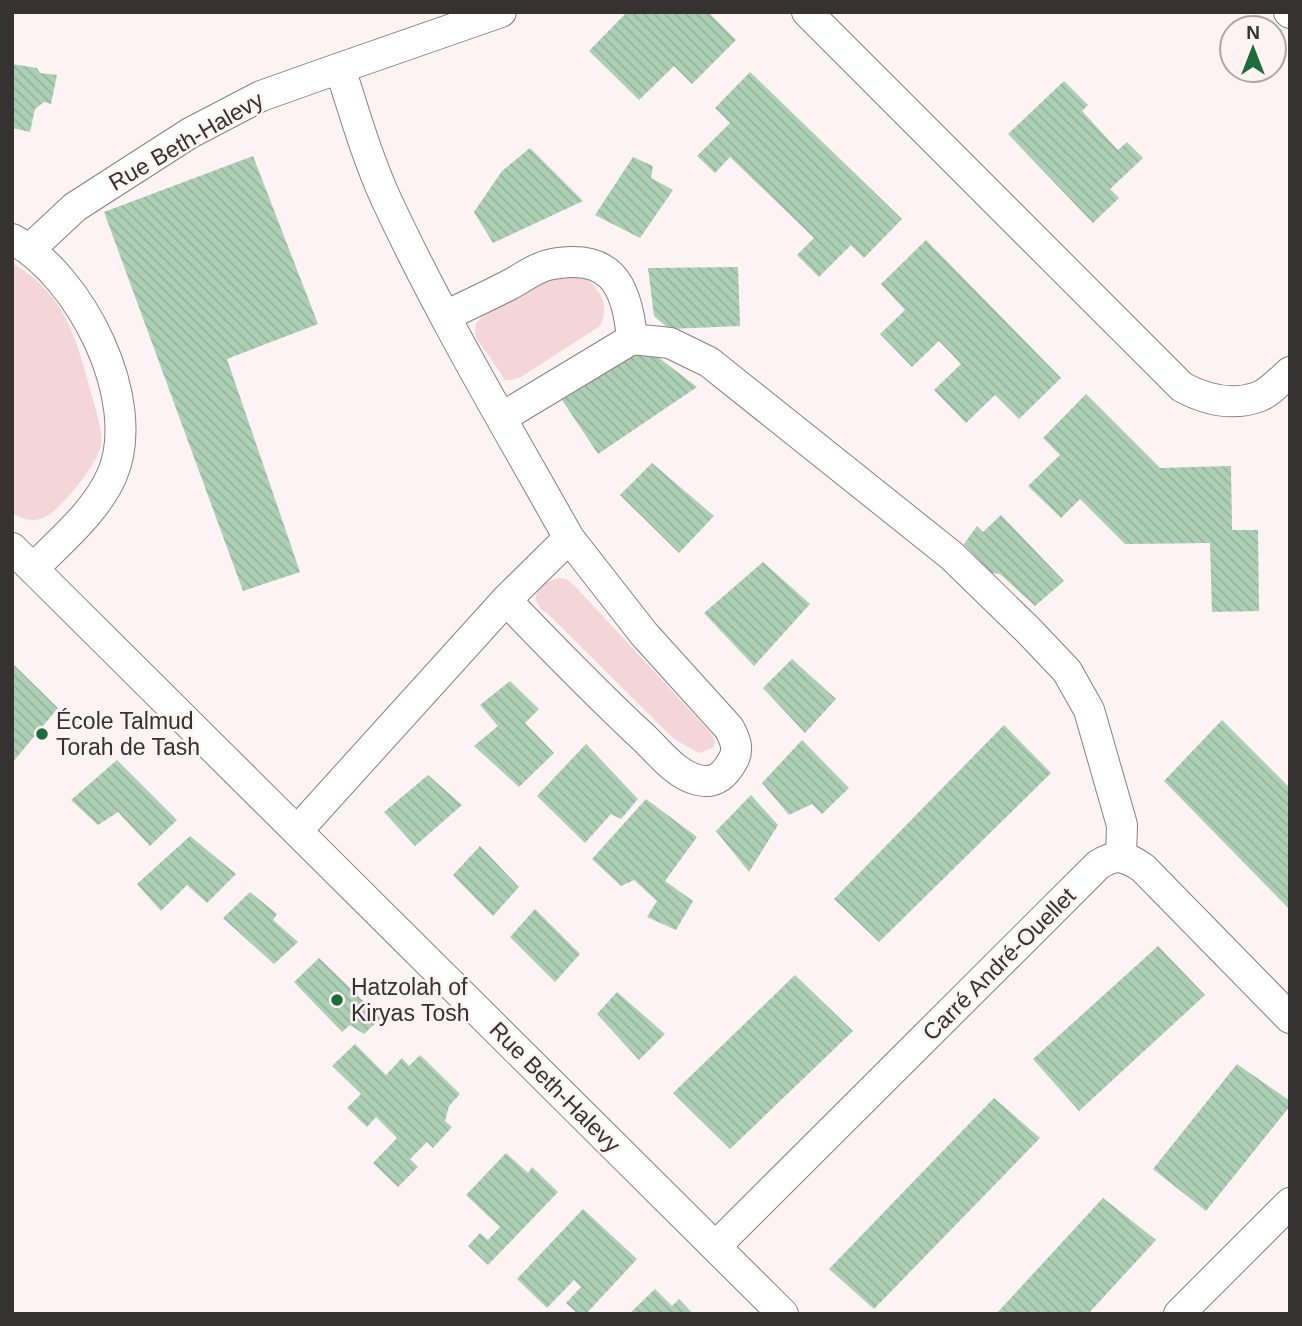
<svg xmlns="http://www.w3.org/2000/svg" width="1302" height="1326" font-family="Helvetica,sans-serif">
  <defs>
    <pattern id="building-back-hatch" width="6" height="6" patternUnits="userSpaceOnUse" patternTransform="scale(1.75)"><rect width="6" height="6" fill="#add0b5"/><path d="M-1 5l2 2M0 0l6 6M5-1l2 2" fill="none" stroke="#95b39c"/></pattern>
  </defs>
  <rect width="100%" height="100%" fill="#fdf2f4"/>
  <!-- green -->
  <path fill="#f3d5da" d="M 12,263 C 67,295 76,339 92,396 C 95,410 103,429 101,444 C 99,462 64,506 47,516 C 36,523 23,520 12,513 Z
    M 564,275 L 587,278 C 601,294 610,304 600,326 L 521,377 L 511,380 L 505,380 L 476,337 L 475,326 L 480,318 L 545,279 Z
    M 559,578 L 566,579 L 574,585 L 710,732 L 715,741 L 714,747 L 699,753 L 674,739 L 548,614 C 525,600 538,583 559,578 Z"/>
  <!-- building -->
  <path fill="url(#building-back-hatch)" d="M 627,12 L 708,12 L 736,40 L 692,84 L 674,66 L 639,100 L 589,51 Z
    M 12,64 L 37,68 L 40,73 L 57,75 L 51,104 L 44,102 L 35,109 L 30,132 L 12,128 Z
    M 750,72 L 902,219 L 864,258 L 851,245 L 819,277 L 797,255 L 814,238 L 730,157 L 715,173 L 697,156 L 730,123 L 715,108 Z
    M 1064,81 L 1088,105 L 1082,111 L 1118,150 L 1127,142 L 1143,158 L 1110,189 L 1119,198 L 1093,223 L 1008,134 Z
    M 530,148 L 583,201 L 493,243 L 474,212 L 502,171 Z
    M 253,156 L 318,324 L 227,359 L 300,572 L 243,591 L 104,212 Z
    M 633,157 L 653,166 L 651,178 L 673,190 L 640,238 L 595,215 Z
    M 926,240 L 1061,378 L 1019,419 L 995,395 L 966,423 L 934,390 L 961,364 L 939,341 L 912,367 L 880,334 L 905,310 L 881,284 Z
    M 738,267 L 740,326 L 669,329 L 654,316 L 648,268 Z
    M 646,348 L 697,387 L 598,454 L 562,400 Z
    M 1086,394 L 1160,468 L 1231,466 L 1232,530 L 1258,530 L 1259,611 L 1212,612 L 1210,543 L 1125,544 L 1080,499 L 1061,518 L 1028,486 L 1060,455 L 1043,438 Z
    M 652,463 L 714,516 L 679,553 L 620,495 Z
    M 1001,515 L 1064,581 L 1035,606 L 1000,574 L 992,573 L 964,544 L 977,526 L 983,532 Z
    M 763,562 L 810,604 L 754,666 L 704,613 Z
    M 792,659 L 836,699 L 805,733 L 763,688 Z
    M 12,663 L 58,708 L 12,763 Z
    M 510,681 L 539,709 L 525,723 L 554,753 L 519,787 L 474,746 L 498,726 L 480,705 Z
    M 1222,720 L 1290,788 L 1290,910 L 1164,781 Z
    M 1004,725 L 1051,773 L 879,942 L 834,899 Z
    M 802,740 L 849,788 L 822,814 L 812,804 L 789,815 L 762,783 Z
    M 586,744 L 638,799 L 621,819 L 611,814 L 585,843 L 537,796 Z
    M 117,760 L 177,820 L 150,846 L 118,812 L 98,825 L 71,800 Z
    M 428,775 L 462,805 L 415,846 L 384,812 Z
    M 751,795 L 778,825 L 749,872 L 716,831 Z
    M 646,799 L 697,837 L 665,881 L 693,901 L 676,930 L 647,917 L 657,901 L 634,880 L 621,886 L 592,859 Z
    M 190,836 L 236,874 L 207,903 L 187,885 L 161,911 L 137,884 Z
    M 480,846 L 519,887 L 493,916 L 453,875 Z
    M 250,892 L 277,914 L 273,920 L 298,942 L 274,964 L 223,918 Z
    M 535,909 L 580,954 L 555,982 L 510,937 Z
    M 1158,946 L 1205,995 L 1079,1111 L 1033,1059 Z
    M 319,958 L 381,1018 L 364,1034 L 350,1025 L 342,1032 L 294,982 Z
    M 795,975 L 853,1031 L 730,1149 L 673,1093 Z
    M 617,992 L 665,1034 L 639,1060 L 597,1014 Z
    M 355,1044 L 386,1075 L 402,1058 L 409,1066 L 420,1055 L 460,1094 L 449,1106 L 445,1121 L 452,1127 L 433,1148 L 427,1142 L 410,1159 L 418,1167 L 398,1187 L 373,1163 L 397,1138 L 376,1117 L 367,1127 L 347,1108 L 361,1094 L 332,1066 Z
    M 1237,1064 L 1290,1101 L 1290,1106 L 1206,1211 L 1153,1169 Z
    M 994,1098 L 1040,1138 L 874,1309 L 829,1269 Z
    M 506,1153 L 528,1173 L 532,1167 L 558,1192 L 488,1265 L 468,1246 L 480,1233 L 488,1240 L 500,1227 L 466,1195 Z
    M 1103,1198 L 1156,1240 L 1088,1314 L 996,1314 Z
    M 583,1209 L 637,1259 L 586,1314 L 578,1314 L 566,1303 L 581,1287 L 574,1280 L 547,1308 L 517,1279 Z
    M 655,1289 L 672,1306 L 679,1299 L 693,1314 L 629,1314 Z"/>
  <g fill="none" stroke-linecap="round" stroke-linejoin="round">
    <defs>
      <path id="minor" d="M 807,12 L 1182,387 C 1206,400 1232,406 1258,397 C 1269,393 1281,380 1290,372
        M 1289,12 L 1290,13
        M 340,68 L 501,12
        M 12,239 C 80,275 144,400 112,475 C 96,512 60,541 33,569
        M 30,249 L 75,207 L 190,133 L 261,96 L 340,68 C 354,112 367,157 386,199 C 440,315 506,426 569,538 L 506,600 L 297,831
        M 445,316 C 466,306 488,296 509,285 C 521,279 535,268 548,265 C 609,252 627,282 632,339
        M 632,339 L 670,343 L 709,362 L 952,556 L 1028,630 L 1067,671 L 1089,710 L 1122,825 L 1121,856
        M 501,418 L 632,339
        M 12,548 L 783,1314
        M 506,600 C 551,647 596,693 643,737 C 659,752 676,775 698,780 C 715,784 724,776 732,762 C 740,750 735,739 729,728 L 644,634 L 569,538
        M 716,1246 L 1098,865 C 1116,853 1126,856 1143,868 L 1290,1018
        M 1179,1314 L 1290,1203"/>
    </defs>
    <!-- minor casing -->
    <use href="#minor" stroke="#897f81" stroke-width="32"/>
    <!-- minor -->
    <use href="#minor" stroke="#fff" stroke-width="30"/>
  </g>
  <!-- markers -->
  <g fill="#1e6c3b" stroke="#fdf2f4" stroke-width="2.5">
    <circle cx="42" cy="734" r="7"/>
    <circle cx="337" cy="1000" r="7"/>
  </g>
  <g text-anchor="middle" stroke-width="5" stroke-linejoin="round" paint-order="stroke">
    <!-- street labels -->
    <g font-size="23" fill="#363232" stroke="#fdf2f4">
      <text transform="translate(186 141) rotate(-30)" y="8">Rue Beth-Halevy</text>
      <text transform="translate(999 964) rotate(-45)" y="8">Carré André-Ouellet</text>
      <text transform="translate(555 1087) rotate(45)" y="8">Rue Beth-Halevy</text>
    </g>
    <!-- poi labels -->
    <g font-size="23" fill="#363232" stroke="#fdf2f4" text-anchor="start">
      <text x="56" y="729">École Talmud<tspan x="56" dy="26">Torah de Tash</tspan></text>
      <text x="351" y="995">Hatzolah of<tspan x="351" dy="26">Kiryas Tosh</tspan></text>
    </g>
  </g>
  <!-- border -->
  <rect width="1302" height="1326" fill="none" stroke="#363232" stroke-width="28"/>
  <!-- north arrow -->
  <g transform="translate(1253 49)"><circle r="33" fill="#fdf2f4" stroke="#ada5a6" stroke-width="2"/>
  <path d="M0-5L12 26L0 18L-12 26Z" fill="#1e6c3b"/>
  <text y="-10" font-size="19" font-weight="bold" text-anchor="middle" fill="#363232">N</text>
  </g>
</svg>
